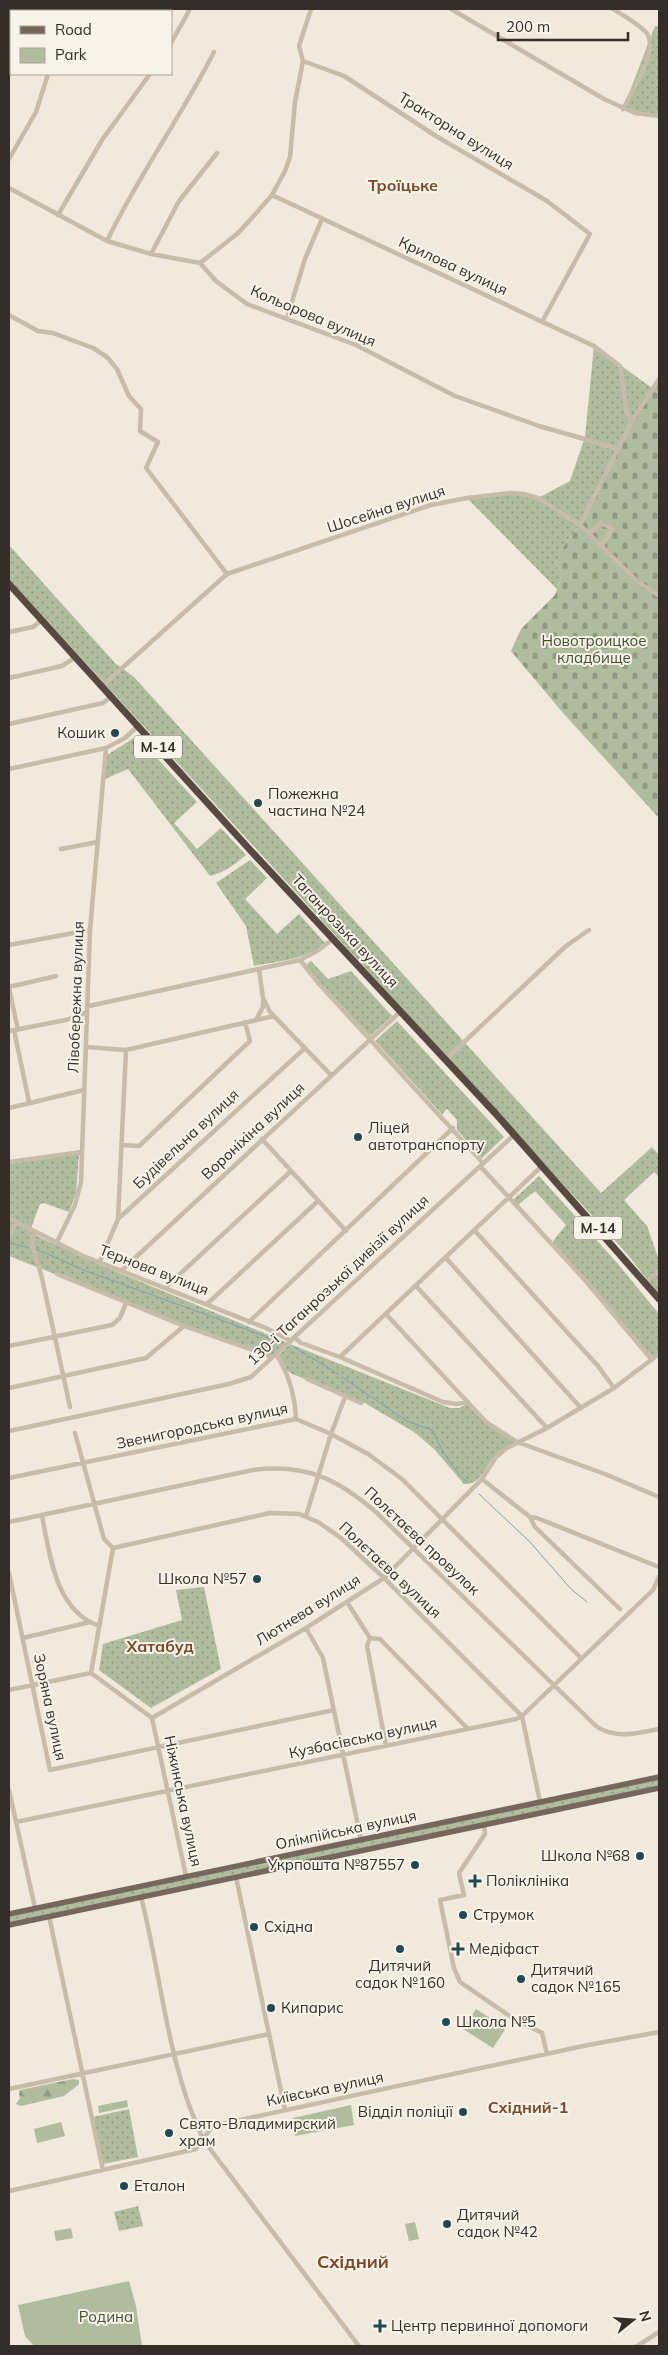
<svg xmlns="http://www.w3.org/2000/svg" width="668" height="2355" font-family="Mulish,sans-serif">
  <defs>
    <pattern id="grass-dots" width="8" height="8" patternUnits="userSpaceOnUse" patternTransform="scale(1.25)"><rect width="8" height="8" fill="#afbd9e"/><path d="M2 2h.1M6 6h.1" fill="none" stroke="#8f9a81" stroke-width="1.8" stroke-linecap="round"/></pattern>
    <pattern id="forest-firs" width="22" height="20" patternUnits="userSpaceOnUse" patternTransform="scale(1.25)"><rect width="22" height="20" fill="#afbd9e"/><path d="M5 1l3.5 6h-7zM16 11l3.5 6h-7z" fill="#8f9a81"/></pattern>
    <pattern id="cemetery-stones" width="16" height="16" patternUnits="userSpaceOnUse" patternTransform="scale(1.25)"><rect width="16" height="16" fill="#afbd9e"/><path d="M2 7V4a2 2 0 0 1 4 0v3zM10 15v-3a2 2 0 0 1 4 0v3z" fill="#8f9a81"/></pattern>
  </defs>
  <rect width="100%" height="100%" fill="#f0e9dc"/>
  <!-- grass -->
  <path fill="url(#grass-dots)" d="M 655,26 L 659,27 L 659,116 L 623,109 Z
    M 594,346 L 652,388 L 659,379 L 659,393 L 652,389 L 585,518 L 555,558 L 556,565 L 563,574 L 557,589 L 467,498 L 510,493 L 538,498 L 570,481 L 585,437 Z
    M 9,545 L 115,663 L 134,677 L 601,1193 L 652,1147 L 659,1155 L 659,1177 L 654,1172 L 624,1200 L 647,1226 L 659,1260 L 659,1295 L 628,1255 L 9,579 Z
    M 137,736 L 197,802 L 174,823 L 197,849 L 221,828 L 246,855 C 236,864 223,873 210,876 L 128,769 L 105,779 L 107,755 Z
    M 250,860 L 267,878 L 245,899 L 277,934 L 299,914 L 325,943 C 306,960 278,961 254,966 L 246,926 L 216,883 Z
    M 311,961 L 328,979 L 351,971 L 392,1016 L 370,1036 L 309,971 L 307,964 Z
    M 397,1021 L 504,1137 L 482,1158 L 457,1130 L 457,1120 L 447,1109 L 442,1114 L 375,1041 Z
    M 79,1154 L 76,1193 L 69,1212 L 44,1203 L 40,1204 L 31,1228 L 35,1235 L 98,1264 L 288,1343 L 271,1359 L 9,1256 L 9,1164 Z
    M 539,1176 L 618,1264 L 659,1314 L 659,1353 L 652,1358 L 554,1246 L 553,1241 L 566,1225 L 535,1191 L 518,1205 L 513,1200 Z
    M 290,1344 L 450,1408 L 459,1408 L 467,1404 L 516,1444 C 510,1447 501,1451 495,1456 C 484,1466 482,1485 464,1484 L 434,1449 L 414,1432 L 363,1402 L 292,1374 L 284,1368 L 277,1357 Z
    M 204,1587 L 221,1669 L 151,1708 L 99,1670 L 103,1644 L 182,1620 L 176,1590 Z
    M 659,1777 L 659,1788 L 9,1925 L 9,1914 Z
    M 129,2109 L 138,2157 L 103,2164 L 93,2117 Z
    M 138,2206 L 143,2226 L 119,2231 L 114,2212 Z"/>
  <!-- forest -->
  <path fill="url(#forest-firs)" d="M 73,2079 L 79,2080 L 79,2084 L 64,2096 L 21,2106 L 16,2104 L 20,2098 L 19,2094 L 20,2090 Z"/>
  <!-- cemetery -->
  <path fill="url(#cemetery-stones)" d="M 652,389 L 659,393 L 659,818 L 563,713 L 511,651 L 521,629 L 555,595 L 563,574 L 556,565 L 555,558 L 585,518 L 632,421 Z"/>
  <!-- green -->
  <path fill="#afbd9e" d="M 476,2009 L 506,2028 L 493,2048 L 463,2029 Z
    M 127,2100 L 128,2107 L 99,2113 L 98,2106 Z
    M 351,2105 L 354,2125 L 295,2136 L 293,2118 Z
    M 61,2122 L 65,2136 L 37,2143 L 34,2129 Z
    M 415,2222 L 419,2239 L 409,2241 L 405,2224 Z
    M 71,2228 L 73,2238 L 56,2241 L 54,2231 Z
    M 129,2281 L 136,2306 L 142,2346 L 34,2346 L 25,2336 L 18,2305 Z"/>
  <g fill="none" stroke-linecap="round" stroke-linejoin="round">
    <!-- stream -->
    <path stroke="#7ea3aa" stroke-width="1" d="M 9,1243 L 26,1247
      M 36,1249 L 86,1271 L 281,1342
      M 294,1347 L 338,1374
      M 342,1377 L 407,1421 L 432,1430 C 442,1451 451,1468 468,1483
      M 479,1494 L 530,1542 L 571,1589 L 587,1602"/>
    <!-- minor -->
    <path stroke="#c7bba9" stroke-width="4.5" d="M 93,9 L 97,11
      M 451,9 L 604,99 L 635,113 L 659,116
      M 613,9 C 621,14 644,27 648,35 C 657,53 631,93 623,109
      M 68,11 L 69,9
      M 171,43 L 189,11
      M 303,61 L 344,76 L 436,136 L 547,201 L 590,234 L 542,322
      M 9,159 L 36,112 L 48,74
      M 9,188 L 107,241 L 151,254 L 200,263 L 216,281 L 247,304 L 356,345 L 455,396 L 539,426 L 619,449
      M 272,195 L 594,346 L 620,366 L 627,414 L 632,421
      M 58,215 L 102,140 L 150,74
      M 107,241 C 138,176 181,117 214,52
      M 151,254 L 179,201 L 217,153
      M 200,263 L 237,234 L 251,219 L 272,195 L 285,171 L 290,157 L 295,102 L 303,61 L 299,46 L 311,9
      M 9,315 L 38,331 L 53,333 L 93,348 L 107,357 L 117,369 L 129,396 L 141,409 L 140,431 L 158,442 L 146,468 L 227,574
      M 287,318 L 305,259 L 322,219
      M 580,525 L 632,421 L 659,379
      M 590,533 L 601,523 L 612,528 L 601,547
      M 9,632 L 33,627 L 42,620
      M 9,678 L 62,666 L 76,657
      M 102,686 L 227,574 L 431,505 L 467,498 L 510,493 L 524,494 L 538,498 L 580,525 L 637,581 L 659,596
      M 9,724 L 103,703 L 112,696
      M 9,769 L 106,748 L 125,738 L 139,725
      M 61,849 L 98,842
      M 9,945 L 90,930
      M 300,960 L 320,985 L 483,1163
      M 259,969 L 263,998 L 270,1012 L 331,1075
      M 9,987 L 56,976
      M 9,988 L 18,1030
      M 89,1006 L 300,960 L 317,951 L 333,939
      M 256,1020 L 263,1007 L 263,1001
      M 14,1030 L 29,1102
      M 9,1031 L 66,1020 L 87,1012
      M 86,1047 L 126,1050 L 274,1016
      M 445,1060 L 566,946 L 589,930
      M 9,1108 L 84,1090
      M 262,1139 L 346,1231
      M 122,1145 L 139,1146 L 250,1041 L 245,1022
      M 9,1162 L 82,1152
      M 480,1166 L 584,1279 L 652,1360
      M 9,1218 L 81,1255 L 266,1328 L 291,1341
      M 118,1219 L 126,1050
      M 34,1231 L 32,1244 L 42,1278 L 70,1407
      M 475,1231 L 598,1366 L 614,1388
      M 9,1236 L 17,1222
      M 57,1242 L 75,1205 L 81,1182 L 90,930 L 106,748
      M 446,1258 L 581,1408
      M 100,1261 L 118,1219 L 305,1048
      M 122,1270 L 400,1012
      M 57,1274 L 184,1326 L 267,1355 L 271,1358
      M 646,1282 L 659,1271
      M 416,1286 L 547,1428
      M 166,1287 L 291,1171
      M 207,1304 L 318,1201
      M 386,1314 L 486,1422 L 517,1442 L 605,1474 L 659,1497
      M 249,1322 L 453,1128
      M 295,1338 L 301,1343 L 340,1357 L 443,1402 L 457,1404 L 468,1402
      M 9,1346 L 112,1325 L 120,1318 L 126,1303
      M 276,1354 C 289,1374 295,1395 296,1419
      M 340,1357 L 542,1166
      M 307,1379 L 361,1403
      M 9,1388 L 146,1358 L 184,1326
      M 9,1431 L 229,1384 L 251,1377 L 514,1135
      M 75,1433 L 104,1539 L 113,1548
      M 9,1478 L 296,1419 L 331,1434 L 368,1454 L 402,1479 L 581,1658
      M 482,1479 L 530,1517 L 535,1527 L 620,1609
      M 42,1516 C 50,1555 55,1610 99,1626
      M 306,1516 L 331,1434 L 345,1397
      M 530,1517 L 537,1518 L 659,1567
      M 9,1522 L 253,1470 C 305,1463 338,1479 377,1513 L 596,1726 C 616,1740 637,1733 659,1729
      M 113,1548 L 270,1513 L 299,1514 L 318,1522 L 341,1538 L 384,1578 L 522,1716 L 540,1802
      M 9,1573 L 50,1770 L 334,1710
      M 347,1602 L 370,1638
      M 306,1628 L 323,1658 L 361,1840
      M 23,1638 L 90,1622
      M 370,1638 L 380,1639 L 468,1729
      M 370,1638 L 367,1646 L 386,1746
      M 91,1673 L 113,1548
      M 9,1690 L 91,1673 L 152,1718
      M 152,1718 L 306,1628 L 384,1578 L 482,1479 L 496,1457 L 507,1448 L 547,1428 L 614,1388 L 659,1354
      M 152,1718 L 186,1876
      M 9,1790 L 35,1908
      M 16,1822 L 516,1719 L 522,1716 L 653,1590 L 659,1577
      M 484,1825 L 485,1834 L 459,1873 L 464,1895 L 440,1900 L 454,1968 L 460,1982 L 511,2017 L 542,2033 L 547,2054
      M 236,1877 L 285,2110
      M 141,1897 C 162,1978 167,2065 204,2141 L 359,2346
      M 49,1916 L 103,2170
      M 9,2089 L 269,2034
      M 9,2191 L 196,2149 L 211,2128 L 217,2125 L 588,2045 L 659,2032
      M 637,2346 L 659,2332"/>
    <!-- major -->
    <path stroke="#75675b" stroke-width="5.5" d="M 9,1914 L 659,1777
      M 9,1925 L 659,1788"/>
    <!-- highway -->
    <path stroke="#554940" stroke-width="7" d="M 9,584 L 251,851 L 496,1114 L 659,1299"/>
  </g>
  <!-- markers -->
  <g fill="#224952" stroke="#f8f3e8" stroke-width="2">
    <circle cx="115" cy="733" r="5"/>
    <circle cx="258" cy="803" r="5"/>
    <circle cx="358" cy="1137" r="5"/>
    <circle cx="257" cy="1579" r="5"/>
    <circle cx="640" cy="1856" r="5"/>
    <circle cx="415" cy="1865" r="5"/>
    <path d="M472.5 1873.5h5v5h5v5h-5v5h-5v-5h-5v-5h5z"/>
    <circle cx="463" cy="1915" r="5"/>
    <circle cx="254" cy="1927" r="5"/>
    <circle cx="400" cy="1949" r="5"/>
    <path d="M455.5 1941.5h5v5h5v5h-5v5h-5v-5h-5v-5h5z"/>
    <circle cx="521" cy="1979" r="5"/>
    <circle cx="271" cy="2008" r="5"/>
    <circle cx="446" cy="2022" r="5"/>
    <circle cx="463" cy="2112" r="5"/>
    <circle cx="169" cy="2133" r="5"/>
    <circle cx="124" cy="2186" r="5"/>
    <circle cx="447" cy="2224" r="5"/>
    <path d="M377.5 2318.5h5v5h5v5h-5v5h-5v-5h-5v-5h5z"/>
  </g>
  <g text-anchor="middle" stroke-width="4" stroke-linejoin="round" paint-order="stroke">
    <!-- shield labels -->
    <g fill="#f8f3e8" stroke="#706962" stroke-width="1">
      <rect x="134" y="735.5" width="48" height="23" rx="4"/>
      <rect x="574" y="1216.5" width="48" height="23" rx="4"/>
    </g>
    <g font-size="14" font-weight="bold" fill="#352e28">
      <text x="158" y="752">М-14</text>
      <text x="598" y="1233">М-14</text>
    </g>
    <!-- street labels -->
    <g font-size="15" fill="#352e28" stroke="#f8f3e8">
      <text transform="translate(456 131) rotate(32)" y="5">Тракторна вулиця</text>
      <text transform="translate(453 266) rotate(25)" y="5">Крилова вулиця</text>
      <text transform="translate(313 316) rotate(23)" y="5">Кольорова вулиця</text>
      <text transform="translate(386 509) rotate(-18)" y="5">Шосейна вулиця</text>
      <text transform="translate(345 931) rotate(47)" y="5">Таганрозька вулиця</text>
      <text transform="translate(76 997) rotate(-88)" y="5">Лівобережна вулиця</text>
      <text transform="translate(253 1131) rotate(-43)" y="5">Вороніхіна вулиця</text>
      <text transform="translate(186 1139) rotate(-43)" y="5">Будівельна вулиця</text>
      <text transform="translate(154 1270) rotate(21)" y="5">Тернова вулиця</text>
      <text transform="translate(338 1280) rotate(-43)" y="5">130-ї Таганрозької дивізії вулиця</text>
      <text transform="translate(202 1426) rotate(-12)" y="5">Звенигородська вулиця</text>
      <text transform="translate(422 1541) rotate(43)" y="5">Полєтаєва провулок</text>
      <text transform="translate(390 1570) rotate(43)" y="5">Полєтаєва вулиця</text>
      <text transform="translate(308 1610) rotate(-32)" y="5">Лютнева вулиця</text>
      <text transform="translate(50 1707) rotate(78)" y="5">Зоряна вулиця</text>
      <text transform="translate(363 1738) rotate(-12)" y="5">Кузбасівська вулиця</text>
      <text transform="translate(183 1801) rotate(78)" y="5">Ніжинська вулиця</text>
      <text transform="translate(346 1830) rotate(-12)" y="5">Олімпійська вулиця</text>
      <text transform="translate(325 2089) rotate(-12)" y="5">Київська вулиця</text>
    </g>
    <!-- park labels -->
    <g font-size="15" fill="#40512e" stroke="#f8f3e8">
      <text x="594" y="646">Новотроицкое<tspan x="594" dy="17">кладбище</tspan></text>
      <text x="106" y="2322">Родина</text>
    </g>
    <!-- poi labels -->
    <g font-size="15" fill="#352e28" stroke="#f8f3e8" text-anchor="start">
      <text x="105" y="738" text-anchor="end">Кошик</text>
      <text x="268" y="799">Пожежна<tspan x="268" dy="17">частина №24</tspan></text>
      <text x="368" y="1133">Ліцей<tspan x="368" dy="17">автотранспорту</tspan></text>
      <text x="247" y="1584" text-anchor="end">Школа №57</text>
      <text x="630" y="1861" text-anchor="end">Школа №68</text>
      <text x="405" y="1870" text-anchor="end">Укрпошта №87557</text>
      <text x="486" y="1886">Поліклініка</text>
      <text x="473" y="1920">Струмок</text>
      <text x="264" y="1932">Східна</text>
      <text x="469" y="1954">Медіфаст</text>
      <text x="400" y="1971" text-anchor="middle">Дитячий<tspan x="400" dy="17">садок №160</tspan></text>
      <text x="531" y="1975">Дитячий<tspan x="531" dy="17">садок №165</tspan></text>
      <text x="281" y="2013">Кипарис</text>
      <text x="456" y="2027">Школа №5</text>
      <text x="453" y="2117" text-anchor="end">Відділ поліції</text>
      <text x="179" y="2129">Свято-Владимирский<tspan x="179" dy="17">храм</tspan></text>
      <text x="134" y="2191">Еталон</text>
      <text x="457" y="2220">Дитячий<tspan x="457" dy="17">садок №42</tspan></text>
      <text x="391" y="2331">Центр первинної допомоги</text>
    </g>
    <!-- neighbourhood labels -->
    <g font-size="16" font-weight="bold" fill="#7d4829" stroke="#f8f3e8">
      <text x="403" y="191">Троїцьке</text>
      <text x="160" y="1652">Хатабуд</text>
      <text x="528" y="2113">Східний-1</text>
    </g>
    <!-- quarter labels -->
    <g font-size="18" font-weight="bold" fill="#7d4829" stroke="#f8f3e8">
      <text x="353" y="2268">Східний</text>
    </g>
  </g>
  <!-- border -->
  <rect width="668" height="2355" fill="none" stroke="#352e28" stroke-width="20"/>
  <!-- legend -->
  <rect x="10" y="10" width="162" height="65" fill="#f8f3e8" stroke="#aaa49b"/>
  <rect x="20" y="26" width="25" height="8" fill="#75675b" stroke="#aaa49b"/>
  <text x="55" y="35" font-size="15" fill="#352e28">Road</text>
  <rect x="20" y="48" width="25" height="15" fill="#afbd9e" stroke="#aaa49b"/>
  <text x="55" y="60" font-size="15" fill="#352e28">Park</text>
  <!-- north arrow -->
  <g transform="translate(633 2320) rotate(73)" stroke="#f8f3e8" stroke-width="4" paint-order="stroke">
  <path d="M0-4L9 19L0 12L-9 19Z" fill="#352e28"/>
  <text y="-8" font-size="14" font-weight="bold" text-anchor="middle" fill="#352e28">N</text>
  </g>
  <!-- scale -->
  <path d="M498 32v8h130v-8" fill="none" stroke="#352e28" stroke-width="2.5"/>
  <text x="506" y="32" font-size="15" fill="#352e28" stroke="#f8f3e8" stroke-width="4" paint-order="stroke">200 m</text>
</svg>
